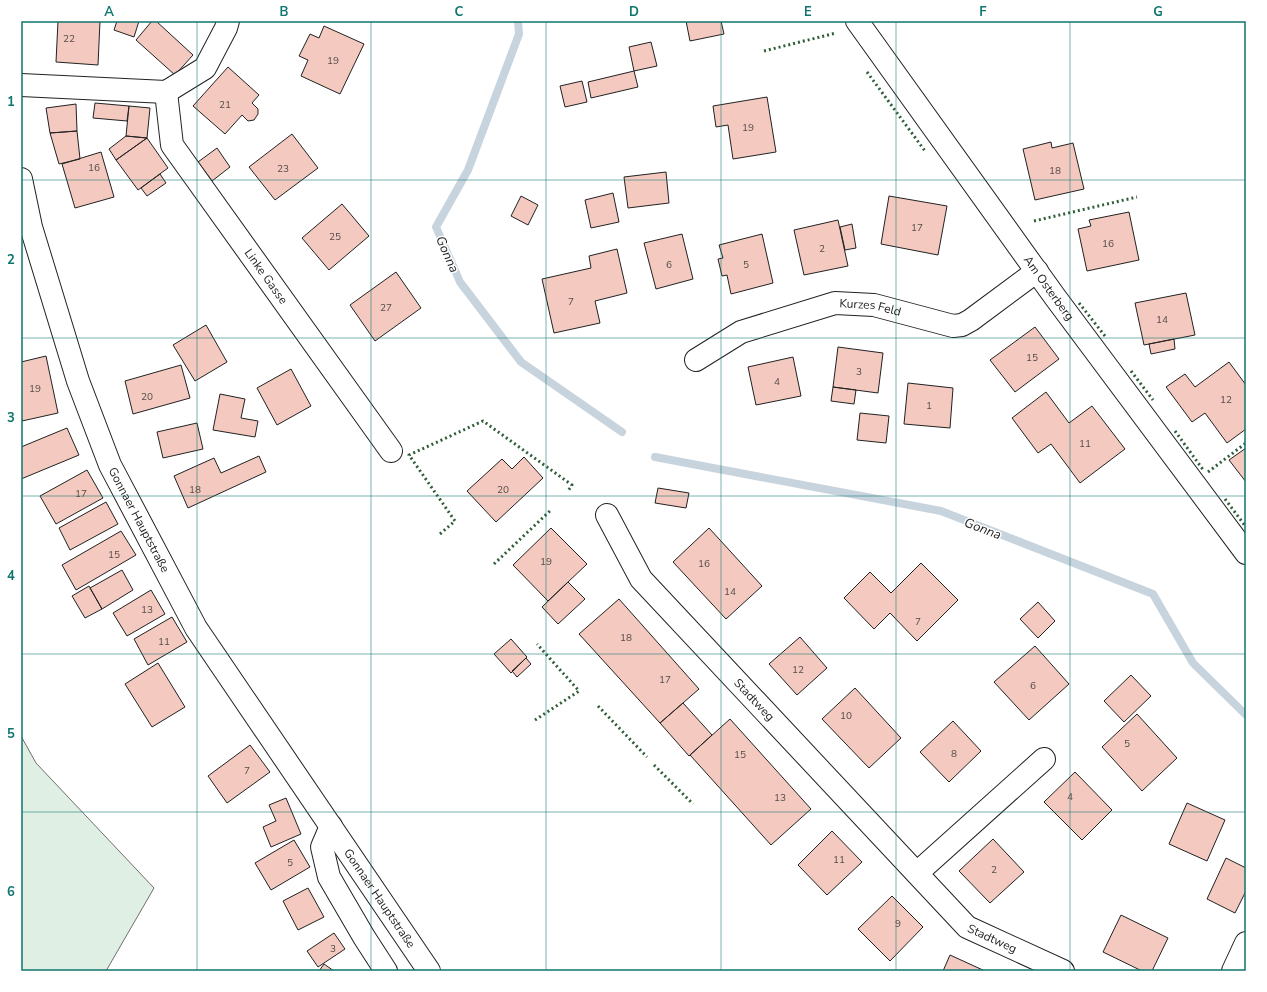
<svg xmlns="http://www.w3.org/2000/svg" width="1267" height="992" font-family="'Nunito Sans',sans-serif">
  <rect width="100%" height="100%" fill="#fff"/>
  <!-- green -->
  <path fill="#e0efe3" stroke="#6f6f6f" d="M 21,736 L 36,763 L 154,888 L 106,971 L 21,971 Z"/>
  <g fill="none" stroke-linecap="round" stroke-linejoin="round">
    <!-- stream -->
    <path stroke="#c7d3dd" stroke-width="8" d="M 518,21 L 519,34 L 468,170 L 436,227 L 460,282 L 521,362 L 622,432
      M 655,457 L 941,511 L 1153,594 L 1193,663 L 1246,715"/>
  </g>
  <!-- building -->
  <path fill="#f3c9c0" stroke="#222" d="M 58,21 L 100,21 L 98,65 L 56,62 Z
    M 117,21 L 139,21 L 134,37 L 114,30 Z
    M 152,21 L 156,21 L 193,55 L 175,75 L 136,40 Z
    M 686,21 L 721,21 L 724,34 L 690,41 Z
    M 324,26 L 364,44 L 340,94 L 301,76 L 308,60 L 299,56 L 310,34 L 319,38 Z
    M 651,42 L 657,66 L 634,71 L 629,47 Z
    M 228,67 L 259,95 L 252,103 L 258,109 L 258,114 L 254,120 L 248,121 L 242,115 L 225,134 L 193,106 Z
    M 634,71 L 638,87 L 591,98 L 588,82 Z
    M 582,81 L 587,102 L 565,107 L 560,86 Z
    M 767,97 L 776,152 L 733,159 L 728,125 L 716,127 L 713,106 Z
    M 95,103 L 129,106 L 127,121 L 93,118 Z
    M 76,104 L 77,131 L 50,133 L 46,108 Z
    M 129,106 L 150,108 L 147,138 L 126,136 Z
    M 77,131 L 80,159 L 59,164 L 50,133 Z
    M 292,134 L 318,168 L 275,200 L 249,167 Z
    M 126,136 L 147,138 L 116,160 L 109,149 Z
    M 147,138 L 168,168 L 138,190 L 116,160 Z
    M 1051,142 L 1052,148 L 1073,143 L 1084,189 L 1035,200 L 1023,149 Z
    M 217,148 L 230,167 L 212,181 L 198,162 Z
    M 101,152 L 114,197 L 75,208 L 62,164 Z
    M 666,172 L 669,203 L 628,208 L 624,177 Z
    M 160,174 L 166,183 L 147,196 L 141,188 Z
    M 613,193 L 619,222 L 591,228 L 585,200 Z
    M 521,196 L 538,205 L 528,225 L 511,216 Z
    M 889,196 L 947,206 L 938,255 L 881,244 Z
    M 342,204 L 369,236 L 329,270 L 302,238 Z
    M 1129,212 L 1139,260 L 1087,271 L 1078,229 L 1091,226 L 1089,220 Z
    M 838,220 L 848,266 L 804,275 L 794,230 Z
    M 852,224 L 856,248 L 845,250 L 840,227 Z
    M 682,234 L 693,279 L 656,289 L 644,243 Z
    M 762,234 L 773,283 L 731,294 L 727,275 L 722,276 L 718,259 L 723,258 L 719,245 Z
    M 617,249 L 627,293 L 595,301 L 600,323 L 554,333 L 542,279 L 591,268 L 589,256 Z
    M 396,272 L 421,308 L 375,341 L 350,305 Z
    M 1186,293 L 1195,335 L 1144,345 L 1135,303 Z
    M 206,325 L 227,362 L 195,381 L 173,345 Z
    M 1035,327 L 1059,359 L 1015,392 L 990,360 Z
    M 1174,339 L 1175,349 L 1151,354 L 1149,344 Z
    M 838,347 L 883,353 L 878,393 L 833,387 Z
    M 46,356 L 58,413 L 22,421 L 21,414 L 21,362 Z
    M 793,357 L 801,396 L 756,405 L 748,367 Z
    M 1229,362 L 1246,385 L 1246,429 L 1227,443 L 1205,413 L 1192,422 L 1166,387 L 1185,374 L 1195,387 Z
    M 181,365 L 190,398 L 133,414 L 125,381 Z
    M 291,369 L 311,406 L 277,425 L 257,388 Z
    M 908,383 L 953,388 L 950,428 L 904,424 Z
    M 833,387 L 856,390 L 854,404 L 831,401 Z
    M 1046,392 L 1069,423 L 1092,406 L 1125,449 L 1080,483 L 1051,444 L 1038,453 L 1012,418 Z
    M 220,394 L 245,399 L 241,418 L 258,421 L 255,437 L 213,430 Z
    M 860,413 L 889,416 L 886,443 L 857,440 Z
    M 197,423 L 203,449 L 163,458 L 157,432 Z
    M 67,428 L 79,455 L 21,479 L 21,447 Z
    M 1246,448 L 1246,482 L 1229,460 Z
    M 259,456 L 266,472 L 188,508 L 174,476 L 214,458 L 221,473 Z
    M 524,457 L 543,478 L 496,522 L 467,491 L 502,459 L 512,469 Z
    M 87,470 L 103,498 L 56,524 L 40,496 Z
    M 658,488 L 689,493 L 686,508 L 655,503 Z
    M 106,502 L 118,524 L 70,550 L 59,528 Z
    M 551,528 L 587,564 L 548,601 L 513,565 Z
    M 709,528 L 762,586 L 726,619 L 673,562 Z
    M 121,531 L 136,555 L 76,590 L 62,565 Z
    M 921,563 L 958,600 L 917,641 L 890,613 L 874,629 L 844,598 L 870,572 L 891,593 Z
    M 122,570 L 133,590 L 102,609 L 90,588 Z
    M 568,582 L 585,599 L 558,624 L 542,607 Z
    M 89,586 L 102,609 L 85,618 L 72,596 Z
    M 151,590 L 165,614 L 127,636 L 113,613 Z
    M 619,599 L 699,689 L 660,723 L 579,634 Z
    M 1038,602 L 1055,621 L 1038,638 L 1020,619 Z
    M 172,617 L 187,642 L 148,665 L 134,639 Z
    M 800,637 L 827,668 L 797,695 L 769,664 Z
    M 511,639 L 527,657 L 511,673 L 494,654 Z
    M 1035,646 L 1069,684 L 1029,720 L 994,682 Z
    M 526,658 L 531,664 L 517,677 L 512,671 Z
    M 158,663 L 185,707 L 152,727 L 125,684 Z
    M 1131,675 L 1151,696 L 1124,722 L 1104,701 Z
    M 855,688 L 901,738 L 869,768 L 822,719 Z
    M 683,703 L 712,735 L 689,756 L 660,723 Z
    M 1137,714 L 1177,758 L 1142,791 L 1102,747 Z
    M 730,719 L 811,809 L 771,845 L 690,755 Z
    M 953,721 L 981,751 L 949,782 L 920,752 Z
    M 250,745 L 270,772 L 227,803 L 208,776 Z
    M 1075,772 L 1112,810 L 1082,840 L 1044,802 Z
    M 286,798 L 301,834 L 271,847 L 263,827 L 276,821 L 269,805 Z
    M 1187,803 L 1225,820 L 1207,861 L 1169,844 Z
    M 832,831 L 862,862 L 827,895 L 798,865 Z
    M 993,839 L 1024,872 L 990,903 L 959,871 Z
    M 294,840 L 310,867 L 271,890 L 255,863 Z
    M 1226,858 L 1246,868 L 1246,891 L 1235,913 L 1207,899 Z
    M 308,888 L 324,917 L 298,930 L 283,901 Z
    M 892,896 L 923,927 L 890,961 L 858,929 Z
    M 1121,915 L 1168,938 L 1152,971 L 1142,971 L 1103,952 Z
    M 334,933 L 345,949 L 318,967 L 307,951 Z
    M 950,955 L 985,971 L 943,971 Z
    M 324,964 L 334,971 L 319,971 Z"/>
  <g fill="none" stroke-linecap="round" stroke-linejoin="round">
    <defs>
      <g id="minor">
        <path id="s1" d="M 857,21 L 1055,297 L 1246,553"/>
        <path d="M 21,85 L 166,92 L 205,68 L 226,28 L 228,21"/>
        <path id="s2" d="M 166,92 L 172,145 L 391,451"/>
        <path id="s3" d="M 696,360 L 741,332 L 835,303 L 874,305 L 953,326 L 962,325 L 971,320 L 1037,271"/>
        <path id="s4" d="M 607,515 L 641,579 L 967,927 L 1063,971"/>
        <path d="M 331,826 L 322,847 L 329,877 L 364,937 L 386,971"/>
        <path d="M 917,873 L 1044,759"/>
        <path d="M 1233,971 L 1246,943"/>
      </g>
      <g id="secondary">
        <path id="s5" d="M 21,179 L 31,227 L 78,381 L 110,465 L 196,628 L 429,971"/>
      </g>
    </defs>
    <!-- minor casing -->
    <use href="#minor" stroke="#222" stroke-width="24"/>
    <!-- secondary casing -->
    <use href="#secondary" stroke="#222" stroke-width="24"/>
    <!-- minor -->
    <use href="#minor" stroke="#fff" stroke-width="22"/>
    <!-- secondary -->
    <use href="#secondary" stroke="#fff" stroke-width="22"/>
    <!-- hedge -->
    <path stroke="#2f5e38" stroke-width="3" stroke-dasharray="2 3" stroke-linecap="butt" d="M 764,51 L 836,33
      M 867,72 L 925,151
      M 1034,221 L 1137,197
      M 1079,303 L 1105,336
      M 1131,371 L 1153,400
      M 1175,431 L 1204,471
      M 1208,472 L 1246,443
      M 1225,499 L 1246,527
      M 440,534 L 455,521 L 409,455 L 483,421 L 572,485 L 568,491
      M 494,564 L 552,509
      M 598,706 L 647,757
      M 535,720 L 579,691 L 537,644
      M 654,765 L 693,804"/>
  </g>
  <!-- grid -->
  <path fill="none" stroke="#0f766e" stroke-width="1" stroke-opacity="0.55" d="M 197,21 L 197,971M 371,21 L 371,971M 546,21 L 546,971M 721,21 L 721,971M 896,21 L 896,971M 1070,21 L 1070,971M 21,180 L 1246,180M 21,338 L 1246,338M 21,496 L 1246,496M 21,654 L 1246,654M 21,812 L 1246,812"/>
  <g text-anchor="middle" stroke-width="3" stroke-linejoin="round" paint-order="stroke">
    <!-- number labels -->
    <g font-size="10" fill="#564c4a">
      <text x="69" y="42">22</text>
      <text x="333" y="64">19</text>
      <text x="225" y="108">21</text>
      <text x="748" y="131">19</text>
      <text x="94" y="171">16</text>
      <text x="283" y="172">23</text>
      <text x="1055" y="174">18</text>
      <text x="917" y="231">17</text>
      <text x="335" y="240">25</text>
      <text x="1108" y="247">16</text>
      <text x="822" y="252">2</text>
      <text x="669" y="268">6</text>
      <text x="746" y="268">5</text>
      <text x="571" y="305">7</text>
      <text x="386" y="311">27</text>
      <text x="1162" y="323">14</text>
      <text x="1032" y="361">15</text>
      <text x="859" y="375">3</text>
      <text x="777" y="385">4</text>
      <text x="35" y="392">19</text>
      <text x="147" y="400">20</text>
      <text x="1226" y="403">12</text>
      <text x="929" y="409">1</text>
      <text x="1085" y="447">11</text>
      <text x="195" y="493">18</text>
      <text x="503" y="493">20</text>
      <text x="81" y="497">17</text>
      <text x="114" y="558">15</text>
      <text x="546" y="565">19</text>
      <text x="704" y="567">16</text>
      <text x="730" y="595">14</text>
      <text x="147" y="613">13</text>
      <text x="918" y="625">7</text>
      <text x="626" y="641">18</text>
      <text x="164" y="645">11</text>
      <text x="798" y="673">12</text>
      <text x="665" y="683">17</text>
      <text x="1033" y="689">6</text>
      <text x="846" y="719">10</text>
      <text x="1127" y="747">5</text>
      <text x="954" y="757">8</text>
      <text x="740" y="758">15</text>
      <text x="247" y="774">7</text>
      <text x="1070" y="800">4</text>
      <text x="780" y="801">13</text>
      <text x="839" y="863">11</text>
      <text x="290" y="866">5</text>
      <text x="994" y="873">2</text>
      <text x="898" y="927">9</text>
      <text x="333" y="952">3</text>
    </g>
    <!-- street labels -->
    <g font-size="12" fill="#222" stroke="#fff">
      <text dy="4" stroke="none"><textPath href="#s2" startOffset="215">Linke Gasse</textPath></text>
      <text dy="4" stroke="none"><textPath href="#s1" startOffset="329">Am Osterberg</textPath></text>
      <text dy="4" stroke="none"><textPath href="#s3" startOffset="187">Kurzes Feld</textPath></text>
      <text dy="4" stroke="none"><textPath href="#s5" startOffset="362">Gonnaer Hauptstraße</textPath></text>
      <text dy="4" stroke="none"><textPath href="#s4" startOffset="238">Stadtweg</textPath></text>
      <text dy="4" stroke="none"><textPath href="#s5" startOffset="811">Gonnaer Hauptstraße</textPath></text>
      <text dy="4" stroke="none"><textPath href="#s4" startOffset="577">Stadtweg</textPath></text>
    </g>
    <!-- water labels -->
    <g font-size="13" font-style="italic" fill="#222" stroke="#fff">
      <text transform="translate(448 254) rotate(66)" y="5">Gonna</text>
      <text transform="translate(983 528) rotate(21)" y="5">Gonna</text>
    </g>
  </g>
  <!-- border -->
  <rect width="1267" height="992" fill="none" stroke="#ffffff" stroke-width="44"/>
  <rect x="22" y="22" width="1223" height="948" fill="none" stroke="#0f766e" stroke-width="1.5"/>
  <g font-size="13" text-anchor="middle" font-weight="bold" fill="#0f766e">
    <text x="109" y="16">A</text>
    <text x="284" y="16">B</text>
    <text x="459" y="16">C</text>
    <text x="634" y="16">D</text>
    <text x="808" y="16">E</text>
    <text x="983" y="16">F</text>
    <text x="1158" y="16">G</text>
    <text x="11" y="106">1</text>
    <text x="11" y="264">2</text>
    <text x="11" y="422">3</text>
    <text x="11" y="580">4</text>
    <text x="11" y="738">5</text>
    <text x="11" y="896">6</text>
  </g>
</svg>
